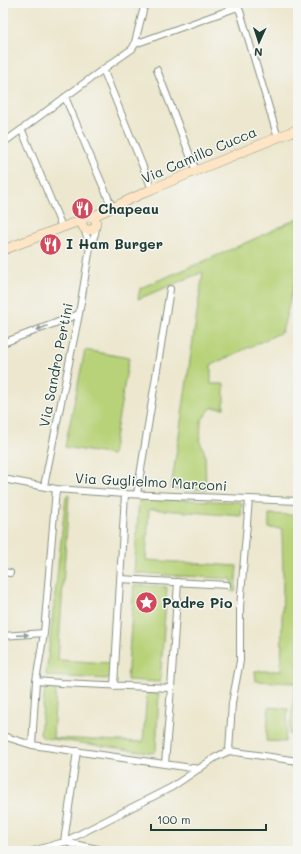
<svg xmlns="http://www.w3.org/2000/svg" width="301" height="854" font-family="Mali,sans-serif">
  <rect width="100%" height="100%" fill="#f6f6f2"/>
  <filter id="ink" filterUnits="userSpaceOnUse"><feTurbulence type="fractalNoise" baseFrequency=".025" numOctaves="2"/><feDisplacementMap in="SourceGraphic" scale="8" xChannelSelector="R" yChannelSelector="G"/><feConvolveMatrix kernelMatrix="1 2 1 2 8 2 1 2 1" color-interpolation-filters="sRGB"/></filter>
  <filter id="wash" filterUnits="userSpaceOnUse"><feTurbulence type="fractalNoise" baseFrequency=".012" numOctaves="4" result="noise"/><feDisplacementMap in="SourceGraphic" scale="16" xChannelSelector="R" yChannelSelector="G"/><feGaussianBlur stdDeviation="0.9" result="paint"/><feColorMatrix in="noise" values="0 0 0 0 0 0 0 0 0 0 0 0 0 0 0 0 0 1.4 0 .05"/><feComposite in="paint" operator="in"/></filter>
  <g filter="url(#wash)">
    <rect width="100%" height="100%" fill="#ece7ce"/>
    <!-- green -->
    <path fill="#b7d278" stroke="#6b8856" d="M 298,218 L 298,269 L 282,332 L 211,365 L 211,384 L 224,384 L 224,408 L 211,408 L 201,421 L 200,441 L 205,454 L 206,490 L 171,489 L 203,272 L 138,299 L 140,288 C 193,266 246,244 298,218 Z
      M 85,350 L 129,358 L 112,455 L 65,447 Z
      M 69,494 L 58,660 L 111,663 L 110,678 L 109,679 L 47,676 L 46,675 L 66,496 Z
      M 139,498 L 241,502 L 242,504 L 241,516 L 149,509 L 146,560 L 237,566 L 235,592 L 231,591 L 232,579 L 134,573 Z
      M 269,514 L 298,515 L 298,734 L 289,734 L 296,683 L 256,681 L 255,671 L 281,671 L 283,579 L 282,529 L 269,528 Z
      M 134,585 L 167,587 L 160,682 L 127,680 Z
      M 45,687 L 56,688 L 53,738 L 143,742 L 147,693 L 159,694 L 156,751 L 153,753 L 45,738 L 41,736 L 40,734 Z
      M 269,707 L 288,709 L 285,742 L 266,741 Z"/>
  </g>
  <g filter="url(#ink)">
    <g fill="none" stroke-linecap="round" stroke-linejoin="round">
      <defs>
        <path id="street" d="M 135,44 L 235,8 L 238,8 L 240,11 L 278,138
          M 103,69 L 152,189
          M 157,70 L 196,171
          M 65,97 L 112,207
          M 23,133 L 62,227
          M 3,143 C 46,112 88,79 132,49 L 134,46 L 145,3
          M 84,228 L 90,247
          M 3,343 L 79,314
          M 3,479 L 56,489 L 125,494 L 298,501
          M 44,486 L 79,314 L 90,247 L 95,234 L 96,227
          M 137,494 L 170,289
          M 3,572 L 10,573
          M 120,579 L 227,585
          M 3,636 L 44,633
          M 36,681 L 61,683 L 171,688
          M 114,686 L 125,494
          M 3,736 L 32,745 L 199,769
          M 32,745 L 36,681 L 44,633 L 56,489
          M 229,751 L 232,703 L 240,661 L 240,607 L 249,499
          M 165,764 L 171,688 L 178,582
          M 64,842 L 77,751
          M 64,842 L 107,851
          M 33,851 L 64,842 L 172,787 L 216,757 L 229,751 L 298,761"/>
        <path id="secondary" d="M82 223a7 7 0 1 1 14 0a7 7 0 1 1-14 0Z
          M 92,217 L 152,189 L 298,129
          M 3,250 L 84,219"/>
      </defs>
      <!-- street casing -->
      <use href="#street" stroke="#869281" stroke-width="8"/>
      <!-- secondary casing -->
      <use href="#secondary" stroke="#869281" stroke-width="10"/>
      <!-- street -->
      <use href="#street" stroke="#fff" stroke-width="6"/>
      <!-- secondary -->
      <use href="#secondary" stroke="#fde5c5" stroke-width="9"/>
    </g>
    <!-- one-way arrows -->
    <defs><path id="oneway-solid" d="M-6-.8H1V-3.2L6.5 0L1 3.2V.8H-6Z"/></defs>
    <g fill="#8f9e9a">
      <use href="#oneway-solid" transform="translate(42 328) rotate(159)"/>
      <use href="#oneway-solid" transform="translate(23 635) rotate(-4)"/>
    </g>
  </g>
  <!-- icons -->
  <defs>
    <symbol id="restaurant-disc" viewBox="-11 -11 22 22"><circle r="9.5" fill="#d1495b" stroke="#f6f6f2"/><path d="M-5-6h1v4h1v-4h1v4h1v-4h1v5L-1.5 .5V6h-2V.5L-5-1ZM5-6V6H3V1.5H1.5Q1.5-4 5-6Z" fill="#fff"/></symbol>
    <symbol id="sight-disc" viewBox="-11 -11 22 22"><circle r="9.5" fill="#d1495b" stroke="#f6f6f2"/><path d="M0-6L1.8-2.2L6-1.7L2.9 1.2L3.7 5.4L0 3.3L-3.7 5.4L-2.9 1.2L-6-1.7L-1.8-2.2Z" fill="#fff"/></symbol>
  </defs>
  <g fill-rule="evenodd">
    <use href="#restaurant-disc" x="70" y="196" width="25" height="25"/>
    <use href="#restaurant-disc" x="38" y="232" width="25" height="25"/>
    <use href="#sight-disc" x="134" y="590" width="25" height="25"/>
  </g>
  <g text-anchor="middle" stroke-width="3" stroke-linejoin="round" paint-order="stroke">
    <!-- street labels -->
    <g font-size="14" fill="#1f3d34" stroke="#f6f6f2">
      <text transform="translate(199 155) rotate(-23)" y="5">Via Camillo Cucca</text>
      <text transform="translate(56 365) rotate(-79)" y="5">Via Sandro Pertini</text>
      <text transform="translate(151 482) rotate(3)" y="5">Via Guglielmo Marconi</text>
    </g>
    <!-- poi labels -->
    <g font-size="14" font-weight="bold" fill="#1f3d34" stroke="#f6f6f2" text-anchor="start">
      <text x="98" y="214">Chapeau</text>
      <text x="66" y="249">I Ham Burger</text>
      <text x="162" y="608">Padre Pio</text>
    </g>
  </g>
  <!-- margin -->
  <rect width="301" height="854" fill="none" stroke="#f6f6f2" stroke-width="16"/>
  <!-- north arrow -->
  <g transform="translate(259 42) rotate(183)" stroke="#f6f6f2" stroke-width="3" paint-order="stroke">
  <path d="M0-3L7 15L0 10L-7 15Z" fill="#1f3d34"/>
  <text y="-6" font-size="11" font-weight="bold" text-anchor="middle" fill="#1f3d34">N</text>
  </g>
  <!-- scale -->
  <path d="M151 824v6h115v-6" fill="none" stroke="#1f3d34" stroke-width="2"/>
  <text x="157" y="824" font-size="12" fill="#1f3d34" stroke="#f6f6f2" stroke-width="3" paint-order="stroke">100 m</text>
</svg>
